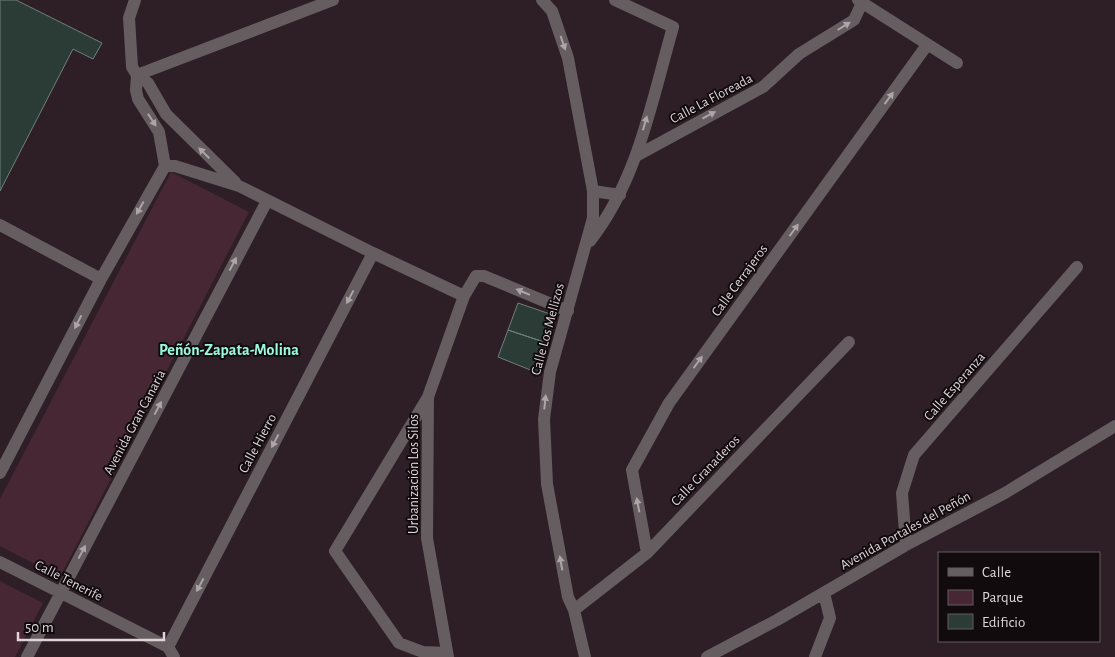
<svg xmlns="http://www.w3.org/2000/svg" width="1115" height="657" font-family="'Alegreya Sans',sans-serif">
  <rect width="100%" height="100%" fill="#2d1f25"/>
  <!-- green -->
  <path fill="#482735" d="M 171,172 L 249,212 L 60,577 L 0,546 L 0,499 Z
    M 0,581 L 43,603 L 15,657 L 0,657 Z"/>
  <!-- building -->
  <path fill="#2b3c36" stroke="#6e817a" d="M 0,0 L 16,0 L 102,43 L 93,59 L 73,49 L 0,191 Z
    M 518,303 L 556,316 L 547,343 L 508,330 Z
    M 508,330 L 547,343 L 538,373 L 498,357 Z"/>
  <g fill="none" stroke-linecap="round" stroke-linejoin="round">
    <!-- minor -->
    <path stroke="#655d60" stroke-width="12" d="M 135,0 L 129,18 L 132,67 L 137,75 L 148,83 L 166,114 L 235,182
      M 542,0 L 552,11 L 568,58 L 593,191 L 593,218 L 550,372 L 544,419 L 547,484 L 568,597 L 574,610 L 585,657
      M 858,0 L 957,63
      M 137,75 L 333,0
      M 636,156 L 763,87 L 799,54 L 854,20 L 862,3
      M 165,166 L 175,166 L 239,186 L 373,253 L 464,296
      M 593,191 L 620,195
      M 0,225 L 101,279
      M 590,241 C 638,180 652,100 673,27 L 615,0
      M 428,397 L 335,551 L 399,643 L 423,652 L 447,653
      M 0,473 L 101,279 L 165,166 L 159,132 L 138,99 L 136,90 L 137,75
      M 906,545 L 902,493 L 914,455 L 1077,267
      M 647,553 L 632,470 L 669,403 L 927,45
      M 0,562 L 168,647 L 174,657
      M 574,610 L 647,553 L 849,342
      M 168,647 L 373,253
      M 27,657 L 267,201
      M 448,657 L 427,538 L 428,397 L 464,296 L 476,276 L 484,276 L 568,311
      M 707,657 L 777,620 L 906,545 L 1005,493 L 1115,426
      M 815,657 L 830,618 L 824,593"/>
  </g>
  <!-- one-way arrows -->
  <defs><path id="oneway-solid" d="M-6-.8H1V-3.2L6.5 0L1 3.2V.8H-6Z" transform="scale(1.25)"/></defs>
  <g fill="#aea5a8">
    <use href="#oneway-solid" transform="translate(844 26) rotate(-32)"/>
    <use href="#oneway-solid" transform="translate(563 43) rotate(71)"/>
    <use href="#oneway-solid" transform="translate(889 98) rotate(-54)"/>
    <use href="#oneway-solid" transform="translate(709 115) rotate(-28)"/>
    <use href="#oneway-solid" transform="translate(152 120) rotate(57)"/>
    <use href="#oneway-solid" transform="translate(645 123) rotate(-74)"/>
    <use href="#oneway-solid" transform="translate(204 153) rotate(-135)"/>
    <use href="#oneway-solid" transform="translate(140 208) rotate(119)"/>
    <use href="#oneway-solid" transform="translate(794 230) rotate(-54)"/>
    <use href="#oneway-solid" transform="translate(233 264) rotate(-62)"/>
    <use href="#oneway-solid" transform="translate(523 292) rotate(-157)"/>
    <use href="#oneway-solid" transform="translate(350 297) rotate(118)"/>
    <use href="#oneway-solid" transform="translate(78 322) rotate(117)"/>
    <use href="#oneway-solid" transform="translate(698 362) rotate(-54)"/>
    <use href="#oneway-solid" transform="translate(545 402) rotate(-84)"/>
    <use href="#oneway-solid" transform="translate(158 408) rotate(-62)"/>
    <use href="#oneway-solid" transform="translate(275 441) rotate(118)"/>
    <use href="#oneway-solid" transform="translate(638 505) rotate(-101)"/>
    <use href="#oneway-solid" transform="translate(82 552) rotate(-62)"/>
    <use href="#oneway-solid" transform="translate(561 563) rotate(-100)"/>
    <use href="#oneway-solid" transform="translate(200 585) rotate(118)"/>
  </g>
  <g text-anchor="middle" stroke-width="4" stroke-linejoin="round" paint-order="stroke">
    <!-- street labels -->
    <g font-size="14" fill="#dfd5d8" stroke="#110b0e">
      <text transform="translate(711 98) rotate(-28)" y="5">Calle La Floreada</text>
      <text transform="translate(739 280) rotate(-54)" y="5">Calle Cerrajeros</text>
      <text transform="translate(547 329) rotate(-75)" y="5">Calle Los Mellizos</text>
      <text transform="translate(954 386) rotate(-49)" y="5">Calle Esperanza</text>
      <text transform="translate(134 422) rotate(-62)" y="5">Avenida Gran Canaria</text>
      <text transform="translate(257 443) rotate(-62)" y="5">Calle Hierro</text>
      <text transform="translate(705 470) rotate(-46)" y="5">Calle Granaderos</text>
      <text transform="translate(413 474) rotate(-90)" y="5">Urbanización Los Silos</text>
      <text transform="translate(905 530) rotate(-29)" y="5">Avenida Portales del Peñón</text>
      <text transform="translate(69 580) rotate(27)" y="5">Calle Tenerife</text>
    </g>
    <!-- quarter labels -->
    <g font-size="16" font-weight="bold" fill="#9af9db" stroke="#110b0e">
      <text x="229" y="355">Peñón-Zapata-Molina</text>
    </g>
  </g>
  <!-- legend -->
  <rect x="938" y="552" width="162" height="90" fill="#110b0e" stroke="#635c5f"/>
  <rect x="948" y="568" width="25" height="8" fill="#655d60" stroke="#635c5f"/>
  <text x="982" y="577" font-size="15" fill="#dfd5d8">Calle</text>
  <rect x="948" y="590" width="25" height="15" fill="#482735" stroke="#635c5f"/>
  <text x="982" y="602" font-size="15" fill="#dfd5d8">Parque</text>
  <rect x="948" y="614" width="25" height="15" fill="#2b3c36" stroke="#635c5f"/>
  <text x="982" y="627" font-size="15" fill="#dfd5d8">Edificio</text>
  <!-- scale -->
  <path d="M18 632v8h146v-8" fill="none" stroke="#dfd5d8" stroke-width="2.5"/>
  <text x="25" y="632" font-size="15" fill="#dfd5d8" stroke="#110b0e" stroke-width="4" paint-order="stroke">50 m</text>
</svg>
